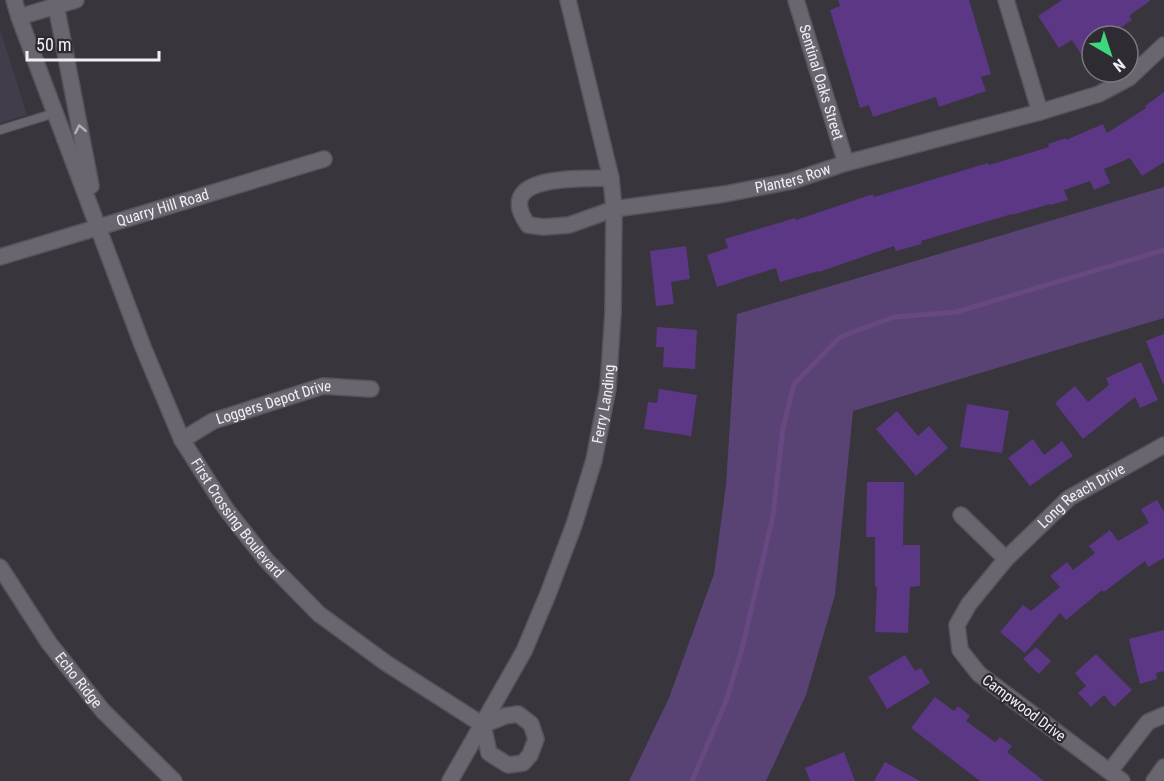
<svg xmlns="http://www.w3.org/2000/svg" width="1164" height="781" font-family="'Roboto Condensed',sans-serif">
  <rect width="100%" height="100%" fill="#38353d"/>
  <!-- built -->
  <path fill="#423d4b" d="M 0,29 L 27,115 L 0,123 Z"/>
  <!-- green -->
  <path fill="#594375" d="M 1164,187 L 1164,318 L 853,411 L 835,595 L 806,695 L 766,781 L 629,781 L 669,698 L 714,574 L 726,485 L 737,314 Z"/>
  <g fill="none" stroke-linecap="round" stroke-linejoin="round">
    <!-- stream -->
    <path stroke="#674880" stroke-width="5" d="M 692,781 L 726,701 L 742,649 L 773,516 L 783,428 L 794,384 L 840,337 L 894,317 L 956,312 L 1164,250"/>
  </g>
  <!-- building -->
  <path fill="#5c3785" d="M 838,0 L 969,0 L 991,74 L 981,77 L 986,91 L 939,107 L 936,97 L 873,117 L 869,105 L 860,108 L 830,10 L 840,6 Z
    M 1062,0 L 1151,0 L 1129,16 L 1132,20 L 1108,36 L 1092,36 L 1092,47 L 1081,54 L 1072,40 L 1059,48 L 1038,16 Z
    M 1164,92 L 1164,162 L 1142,176 L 1130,158 L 1104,169 L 1110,183 L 1094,190 L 1090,181 L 1064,190 L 1068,200 L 1051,205 L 1050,204 L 1012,215 L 1012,214 L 921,241 L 922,244 L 896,251 L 894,246 L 819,272 L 819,271 L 780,282 L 776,268 L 717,287 L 707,255 L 728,248 L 725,239 L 795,218 L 796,220 L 873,194 L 874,197 L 988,163 L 989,165 L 1049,147 L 1048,144 L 1066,138 L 1066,140 L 1103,124 L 1107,133 L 1146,108 L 1145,106 Z
    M 686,246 L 690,279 L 671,282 L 674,304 L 656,306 L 650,251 Z
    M 657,327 L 697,330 L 695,369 L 663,367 L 664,347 L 656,347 Z
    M 1164,334 L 1164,383 L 1163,384 L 1146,341 Z
    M 1141,362 L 1158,400 L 1140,408 L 1135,397 L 1083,439 L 1055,403 L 1075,386 L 1088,402 L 1109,385 L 1106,378 Z
    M 659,389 L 697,395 L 691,436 L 644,429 L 648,402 L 657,403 Z
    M 967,404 L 1009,411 L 1002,453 L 960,447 Z
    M 897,411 L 918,436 L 929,426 L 948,448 L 916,476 L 876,429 Z
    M 1033,439 L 1044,455 L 1062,441 L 1073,456 L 1030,486 L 1008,458 Z
    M 867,482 L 904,482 L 903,545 L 920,545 L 920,586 L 910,587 L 908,633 L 875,632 L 877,587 L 875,587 L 875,537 L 866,537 Z
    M 1157,500 L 1164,512 L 1164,558 L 1148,567 L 1145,561 L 1104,592 L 1102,590 L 1066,620 L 1060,613 L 1025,653 L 1000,632 L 1023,605 L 1031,611 L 1060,587 L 1050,576 L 1067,562 L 1073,570 L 1095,553 L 1089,546 L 1110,530 L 1118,541 L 1149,523 L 1141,509 Z
    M 1164,630 L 1164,671 L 1156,673 L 1157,679 L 1140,684 L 1129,639 Z
    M 1036,647 L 1051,661 L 1039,674 L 1023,659 Z
    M 1096,654 L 1132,690 L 1114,707 L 1104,695 L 1091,707 L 1078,693 L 1086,686 L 1075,673 Z
    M 905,655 L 915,671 L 921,668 L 930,683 L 887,709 L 868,677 Z
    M 935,697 L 954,711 L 958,706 L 970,716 L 966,721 L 995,742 L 1000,737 L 1012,746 L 1007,752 L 1044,781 L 980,781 L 911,728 Z
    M 844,752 L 855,781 L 810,781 L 805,768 Z
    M 885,762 L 920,781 L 874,781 Z"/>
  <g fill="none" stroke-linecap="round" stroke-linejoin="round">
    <defs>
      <path id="service" d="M 0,130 L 55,113"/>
      <g id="minor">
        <path id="s1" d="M 14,0 L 19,17 L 143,347 L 182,440 L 226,509 L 266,560 L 319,614 L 386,663 L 483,725"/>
        <path d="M 55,0 L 91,186"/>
        <path id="s2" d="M 796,0 L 846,163"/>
        <path d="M 1006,0 L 1040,112"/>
        <path d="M 19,17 L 76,0"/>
        <path id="s3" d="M 611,178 C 583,179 491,173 528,225 L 543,227 L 569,225 L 614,209 L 725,194 L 792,181 L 846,163 L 1040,112 L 1099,94 L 1129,78 L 1164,45"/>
        <path id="s4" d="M 0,257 L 324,159"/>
        <path id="s5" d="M 182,440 L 213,421 L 323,386 L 371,389"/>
        <path d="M 961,515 L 1006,559"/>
        <path id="s6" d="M 0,567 L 49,643 L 103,711 L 174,781"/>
        <path d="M 518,714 L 531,724 L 536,739 L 530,755 L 523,763 L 508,765 L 489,753 L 483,725 L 505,716 Z"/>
        <path d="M 1110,771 L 1148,722 L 1164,715"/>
        <path id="s7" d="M 450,781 L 524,651 L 548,594 L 574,525 L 594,460 L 608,388 L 613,313 L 614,209 L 611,178 L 568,0"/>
        <path id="s8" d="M 1122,781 L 979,674 L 960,650 L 957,625 L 969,604 L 1006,559 L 1069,498 L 1164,445"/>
        <path d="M 1154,781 L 1164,767"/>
      </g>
    </defs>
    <!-- service casing -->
    <use href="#service" stroke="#56545a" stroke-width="10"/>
    <!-- minor casing -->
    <use href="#minor" stroke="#56545a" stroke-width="18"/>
    <!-- service -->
    <use href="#service" stroke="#69666f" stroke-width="8"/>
    <!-- minor -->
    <use href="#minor" stroke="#69666f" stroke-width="15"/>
  </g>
  <!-- one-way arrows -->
  <defs><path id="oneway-chevron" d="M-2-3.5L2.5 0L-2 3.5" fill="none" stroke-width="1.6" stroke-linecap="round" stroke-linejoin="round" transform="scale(1.5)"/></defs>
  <use stroke="#b4b1b9" href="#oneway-chevron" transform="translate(80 129) rotate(-101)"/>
  <g text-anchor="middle" stroke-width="4.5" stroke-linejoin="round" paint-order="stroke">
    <!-- street labels -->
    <g font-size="15" fill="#f1eff5" stroke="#2e2b33">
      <text dy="5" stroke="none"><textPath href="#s2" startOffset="86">Sentinal Oaks Street</textPath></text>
      <text dy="5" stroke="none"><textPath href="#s3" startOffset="396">Planters Row</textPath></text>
      <text dy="5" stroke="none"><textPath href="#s4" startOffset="170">Quarry Hill Road</textPath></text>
      <text dy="5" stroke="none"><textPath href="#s7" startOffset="410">Ferry Landing</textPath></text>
      <text dy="5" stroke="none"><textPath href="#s5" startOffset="100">Loggers Depot Drive</textPath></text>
      <text dy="5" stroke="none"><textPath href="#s8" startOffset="416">Long Reach Drive</textPath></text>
      <text dy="5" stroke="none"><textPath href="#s1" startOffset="567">First Crossing Boulevard</textPath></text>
      <text dy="5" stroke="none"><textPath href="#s6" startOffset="138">Echo Ridge</textPath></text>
      <text transform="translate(1024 708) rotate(37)" y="5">Campwood Drive</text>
    </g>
  </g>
  <!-- north arrow -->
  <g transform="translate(1110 54) rotate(141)"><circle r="28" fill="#2e2b33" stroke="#7c7981" stroke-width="1.5"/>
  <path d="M0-4.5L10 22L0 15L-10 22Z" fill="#3dd77e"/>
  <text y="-9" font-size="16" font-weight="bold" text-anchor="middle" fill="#f1eff5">N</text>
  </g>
  <!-- scale -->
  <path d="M27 51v9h132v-9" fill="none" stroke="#f1eff5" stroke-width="3"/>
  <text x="36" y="51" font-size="18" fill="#f1eff5" stroke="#2e2b33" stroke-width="4.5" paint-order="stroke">50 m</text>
</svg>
